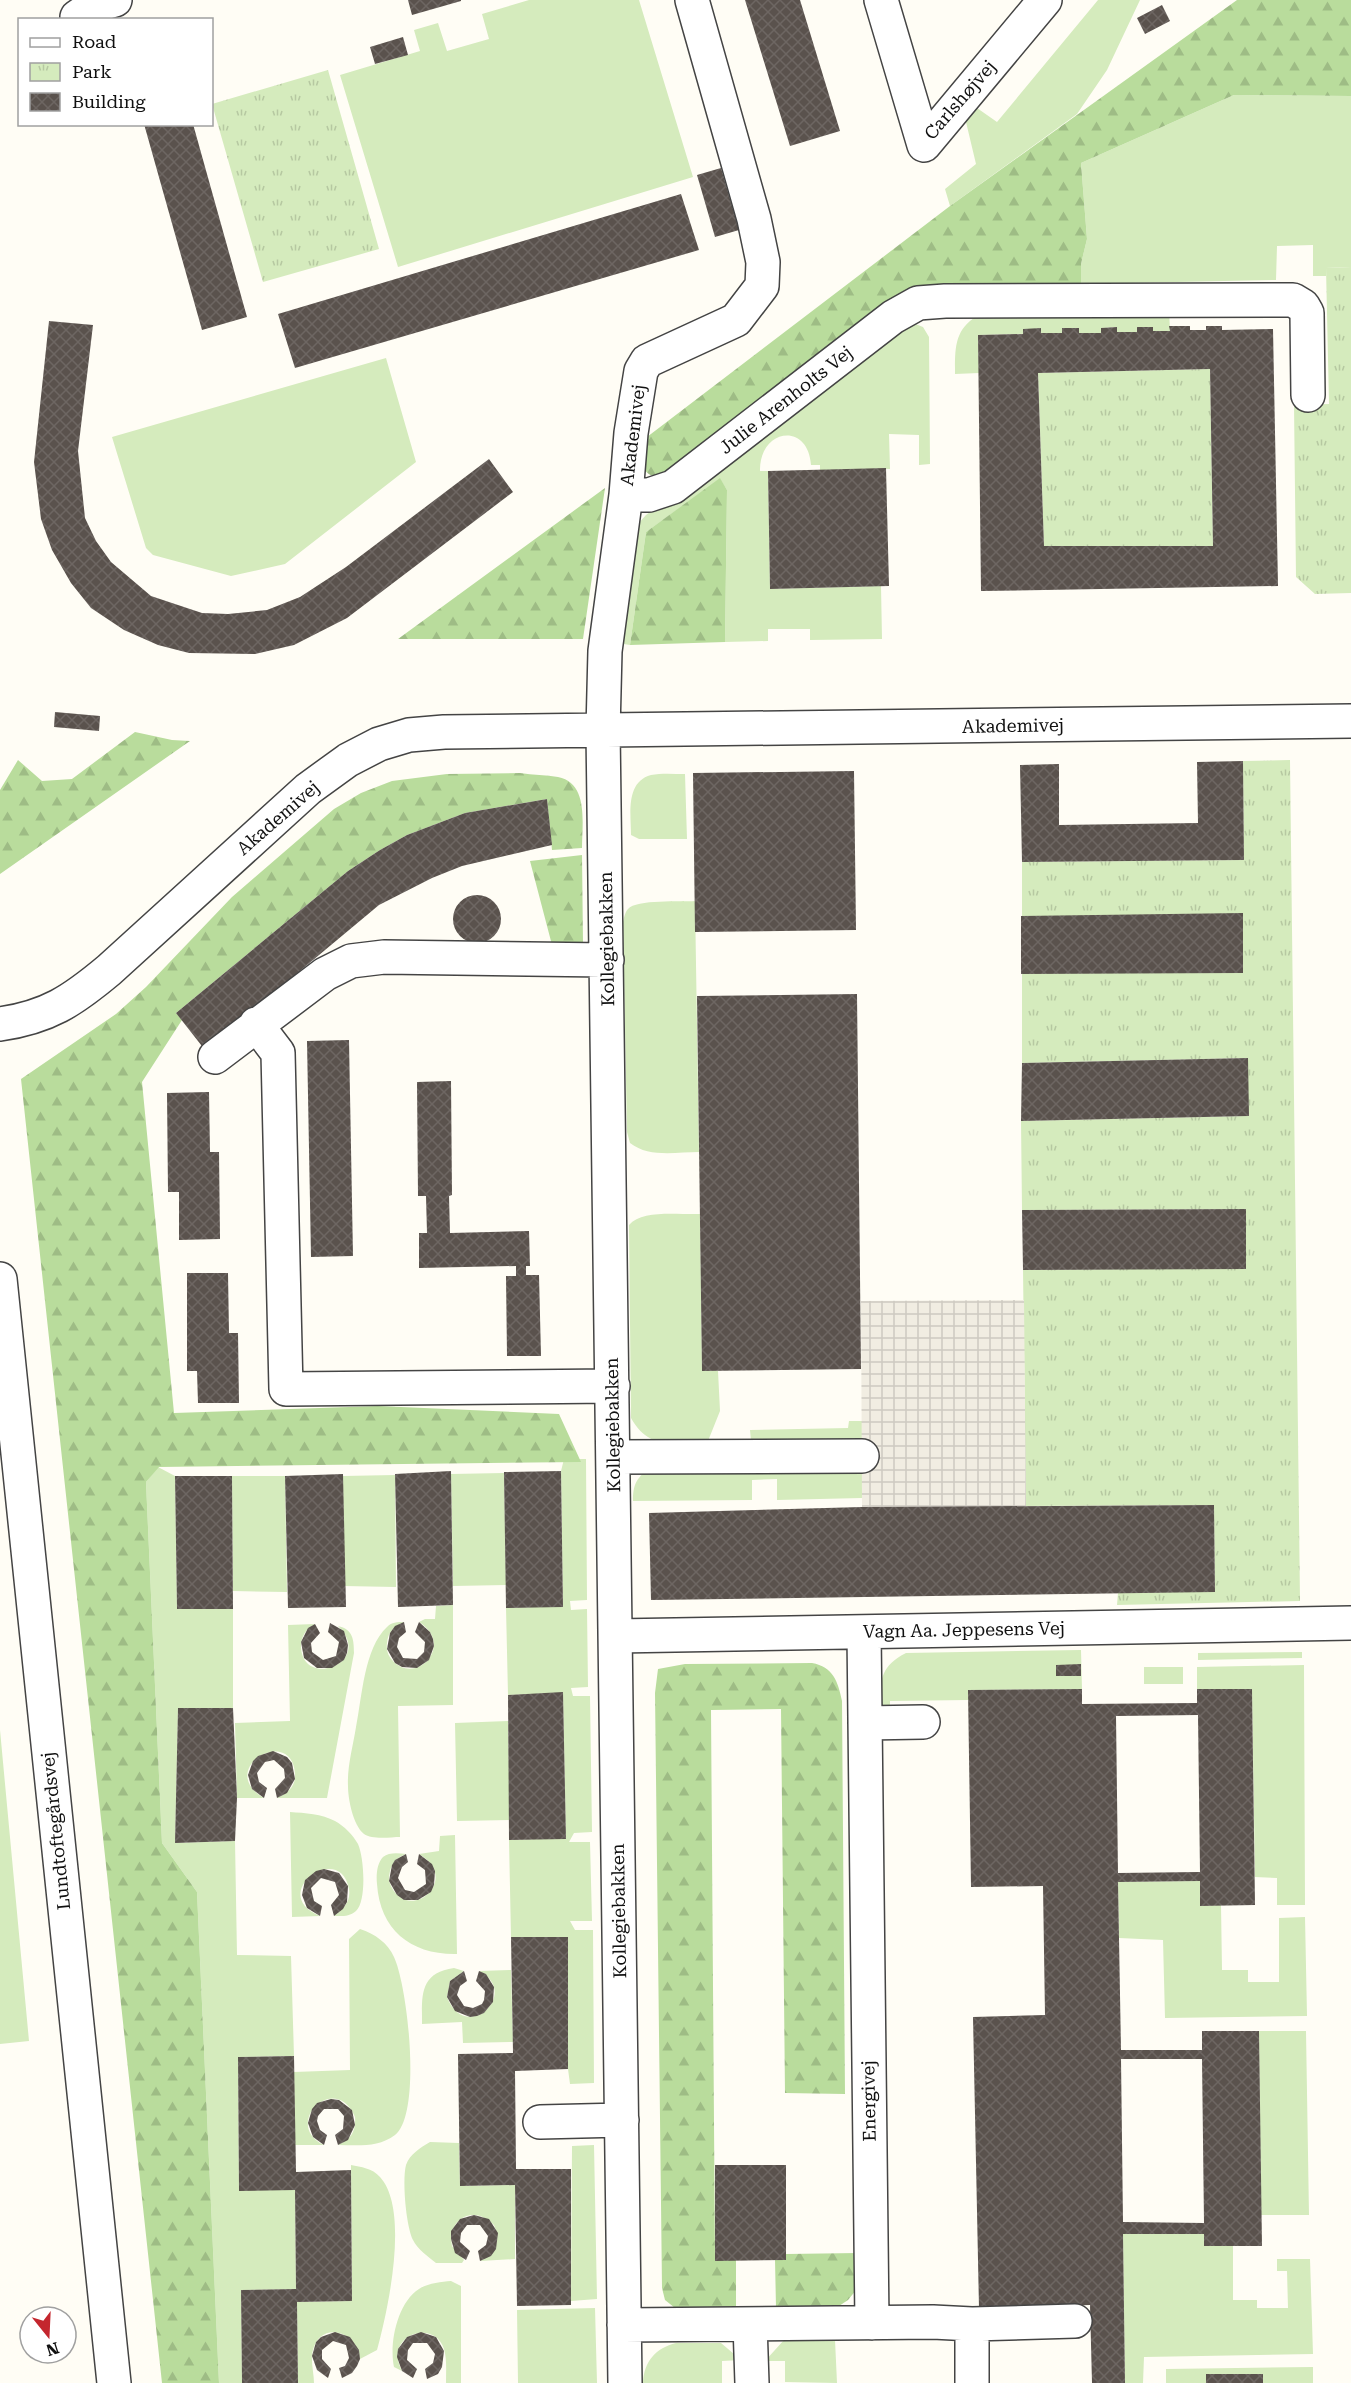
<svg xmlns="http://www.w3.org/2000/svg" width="1351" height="2383" font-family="'Roboto Serif',serif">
  <defs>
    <pattern id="forest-firs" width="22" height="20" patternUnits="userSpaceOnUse" patternTransform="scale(1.5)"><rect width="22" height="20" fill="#b9dc9c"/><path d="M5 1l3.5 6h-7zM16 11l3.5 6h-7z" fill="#9ebc85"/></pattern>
    <pattern id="park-tufts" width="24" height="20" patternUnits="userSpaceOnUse" patternTransform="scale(1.5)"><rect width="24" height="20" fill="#d5ebbd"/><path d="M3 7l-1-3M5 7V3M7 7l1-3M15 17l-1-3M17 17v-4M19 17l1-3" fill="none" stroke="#b6c8a1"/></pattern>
    <pattern id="plaza-grid" width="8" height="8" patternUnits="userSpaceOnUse" patternTransform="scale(1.5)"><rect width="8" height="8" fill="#f1ede2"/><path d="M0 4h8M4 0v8" fill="none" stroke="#cecac1"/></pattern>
    <pattern id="building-cross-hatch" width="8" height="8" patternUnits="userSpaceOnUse" patternTransform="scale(1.5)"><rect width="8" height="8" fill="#5a524d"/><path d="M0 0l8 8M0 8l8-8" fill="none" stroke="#6d6662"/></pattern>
  </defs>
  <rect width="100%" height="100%" fill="#fffdf5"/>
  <!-- grass -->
  <path fill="#d5ebbd" d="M 529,0 L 639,0 L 693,177 L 398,267 L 340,75 L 420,51 L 414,30 L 438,23 L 447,51 L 489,39 L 482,14 Z
    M 1098,0 L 1140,0 L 1107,70 L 1077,114 L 950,206 L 945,189 L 976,164 L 966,122 L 977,108 L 997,122 Z
    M 1234,95 L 1351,96 L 1351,267 L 1326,268 L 1326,276 L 1313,276 L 1313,245 L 1277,246 L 1276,280 L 1081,284 L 1081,264 L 1087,239 L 1081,163 Z
    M 1169,309 L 1170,331 L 1153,331 L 1153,327 L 1138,327 L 1137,332 L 1117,332 L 1117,327 L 1102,328 L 1101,333 L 1079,333 L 1079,328 L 1062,328 L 1062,333 L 978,335 L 979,373 L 955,374 C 955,349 954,330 977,316 Z
    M 913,323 L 923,327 L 929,337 L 930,464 L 919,465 L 919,435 L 889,434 L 890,469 L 820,470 L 820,465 L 811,465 C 808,421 759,429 760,471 L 768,471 L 770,589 L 881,586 L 882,639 L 810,640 L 810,629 L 768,629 L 768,641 L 725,642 L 727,490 L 720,479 L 646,532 L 630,645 L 617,643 L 637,525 L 646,515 L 903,328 Z
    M 386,358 L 416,462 L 285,564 L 231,576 L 153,555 L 146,548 L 112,437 Z
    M 685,774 L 687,839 L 639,839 L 631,835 C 631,815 625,782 651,775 C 661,773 674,774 685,774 Z
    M 695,901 L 699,1152 C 676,1152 649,1158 630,1143 L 627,1132 L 623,922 C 624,918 625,912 628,909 C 636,899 682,902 695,901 Z
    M 700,1214 L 702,1371 L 718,1371 L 720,1411 L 708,1441 C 675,1442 650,1452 631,1418 L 629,1225 C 642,1209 680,1215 700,1214 Z
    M 849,1421 L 862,1421 L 862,1439 L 751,1441 L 750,1430 L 848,1428 Z
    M 564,1459 L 586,1459 L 587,1600 L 570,1601 L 571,1610 L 587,1609 L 588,1687 L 571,1688 L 573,1696 L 590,1696 L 592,1832 L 574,1833 L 569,1842 L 590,1842 L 592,1921 L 570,1921 L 575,1930 L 593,1930 L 594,2083 L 570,2084 L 568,2069 L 568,1937 L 511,1937 L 509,1840 L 566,1838 L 563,1693 L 508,1695 L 506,1608 L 563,1606 L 561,1471 Z
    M 862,1462 L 862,1498 L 777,1500 L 777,1479 L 752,1480 L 752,1500 L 633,1501 C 633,1485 636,1479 648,1469 Z
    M 158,1467 L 175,1476 L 177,1609 L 233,1609 L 233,1708 L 178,1708 L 175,1843 L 235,1841 L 237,1955 L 291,1956 L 294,2056 L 238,2057 L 239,2190 L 295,2190 L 296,2289 L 241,2290 L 242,2383 L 219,2383 L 197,1892 L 162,1843 L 146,1482 Z
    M 504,1473 L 506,1585 L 453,1586 L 451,1474 Z
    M 395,1475 L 396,1587 L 344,1586 L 343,1476 Z
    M 232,1476 L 285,1476 L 287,1592 L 233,1591 Z
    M 453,1605 L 453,1705 L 398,1706 L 400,1837 C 391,1837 372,1840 364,1834 C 353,1825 348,1799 348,1786 C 347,1767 353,1746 356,1727 C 362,1698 364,1648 387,1627 C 392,1622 397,1622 404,1622 C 394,1627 388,1632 387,1643 C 386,1650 388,1656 393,1661 C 417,1686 455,1644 419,1622 L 425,1619 L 435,1619 L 436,1606 Z
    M 315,1624 C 306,1629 301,1636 301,1647 C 303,1690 375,1662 338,1626 C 353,1629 354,1640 354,1653 L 327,1798 L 277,1798 C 287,1793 296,1787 295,1774 C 292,1724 214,1769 264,1798 L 237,1798 L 235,1723 L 290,1721 L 288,1625 Z
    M 1081,1650 L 1082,1689 L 969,1690 L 969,1700 L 890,1701 L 890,1711 L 880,1712 C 880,1684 878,1667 906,1653 Z
    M 1302,1652 L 1302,1658 L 1198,1660 L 1198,1653 Z
    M 1304,1665 L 1305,1905 L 1277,1905 L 1277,1878 L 1255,1877 L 1252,1690 L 1197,1689 L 1197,1667 Z
    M 1144,1667 L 1183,1667 L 1183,1684 L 1144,1684 Z
    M 508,1721 L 510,1820 L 457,1821 L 455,1723 Z
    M 0,1730 L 29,2041 L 0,2044 Z
    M 290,1812 C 305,1813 322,1814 335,1821 C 344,1826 353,1835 358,1844 C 364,1857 367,1901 356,1911 C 349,1917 342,1916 334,1916 C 343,1909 351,1902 349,1889 C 340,1840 266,1894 320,1916 L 292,1917 Z
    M 455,1835 L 457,1954 C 411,1955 380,1930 377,1884 C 376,1875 377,1863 383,1857 C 389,1852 398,1853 406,1854 C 393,1859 389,1868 389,1881 C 405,1928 464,1880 419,1854 L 439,1851 L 440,1836 Z
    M 1200,1881 L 1200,1906 L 1221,1905 L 1222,1970 L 1248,1970 L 1248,1982 L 1279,1982 L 1279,1918 L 1305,1917 L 1307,2016 L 1165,2018 L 1163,1940 L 1119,1938 L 1118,1882 Z
    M 360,1929 C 375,1934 388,1943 394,1957 C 408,1987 422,2114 395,2135 C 378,2148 357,2145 338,2145 C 351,2139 356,2132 355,2117 C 335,2070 281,2125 324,2145 L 295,2145 L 294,2072 L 350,2070 L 349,1939 Z
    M 454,1968 L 464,1971 L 450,1981 L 447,1997 C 465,2045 522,1993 479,1971 L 511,1970 L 513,2042 L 463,2043 L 462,2022 L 422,2024 C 422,1996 419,1973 454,1968 Z
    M 1259,2031 L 1306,2031 L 1309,2215 L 1261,2215 Z
    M 430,2142 L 459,2143 L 460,2186 L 515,2185 L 515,2259 L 480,2261 C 496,2253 501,2242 494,2225 C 474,2204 447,2218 452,2246 L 464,2260 L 462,2263 L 436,2263 C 429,2257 417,2249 413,2240 C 406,2226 402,2180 406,2165 C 410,2154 420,2148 430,2142 Z
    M 594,2145 L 597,2299 L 571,2301 L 572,2146 Z
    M 351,2165 C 361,2167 372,2168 380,2177 C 410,2210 388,2310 377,2350 L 360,2359 C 357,2330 320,2321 313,2350 C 310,2359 314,2373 314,2383 L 298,2383 L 297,2302 L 352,2301 Z
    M 1123,2234 L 1204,2234 L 1205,2246 L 1233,2246 L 1233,2300 L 1257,2300 L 1257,2308 L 1288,2308 L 1287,2271 L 1277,2271 L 1277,2259 L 1310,2259 L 1313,2354 L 1144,2357 L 1143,2383 L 1125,2383 Z
    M 451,2281 L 461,2286 L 461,2383 L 446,2383 C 446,2372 447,2359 444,2349 C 434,2318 383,2335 402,2371 L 394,2367 C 389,2344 397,2303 419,2289 C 428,2283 441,2282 451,2281 Z
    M 595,2308 L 597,2383 L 518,2383 L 517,2310 Z
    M 784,2340 L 835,2340 L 837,2383 L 785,2382 L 785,2361 L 765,2361 Z
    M 676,2343 L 721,2343 L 741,2360 L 722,2361 L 722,2383 L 643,2383 C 644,2361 656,2348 676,2343 Z
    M 1313,2367 L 1313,2383 L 1263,2383 L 1262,2374 L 1206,2374 L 1206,2383 L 1166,2383 L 1166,2369 Z"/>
  <!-- forest -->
  <path fill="url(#forest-firs)" d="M 1237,0 L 1351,0 L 1351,96 L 1234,95 L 1081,163 L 1087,239 L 1081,264 L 1081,284 L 1011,285 L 951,283 L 925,289 L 671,473 C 660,476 652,480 644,469 L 647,437 L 950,206 Z
    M 720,478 L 727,490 L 725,642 L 630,645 L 646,532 Z
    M 605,488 L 583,639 L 398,639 Z
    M 135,732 L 172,740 L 190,741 L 0,874 L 0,790 L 18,760 L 42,781 L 72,779 Z
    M 520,773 C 533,775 546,775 558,777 C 589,783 582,824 582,848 L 552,850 L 547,799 L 465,813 L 407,835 L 380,850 L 348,871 L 176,1013 L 182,1020 L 142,1082 L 174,1413 L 378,1406 L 559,1414 L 581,1462 L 159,1467 L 146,1482 L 162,1843 L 197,1892 L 219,2383 L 162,2383 L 21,1079 L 116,1014 L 146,987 L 232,897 L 334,809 L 361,793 L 392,781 L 447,774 Z
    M 582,855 L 583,943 L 552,945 L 530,861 Z
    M 812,1663 C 833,1667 838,1681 842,1701 L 845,2094 L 785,2093 L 781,1709 L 711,1710 L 715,2260 L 736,2260 L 736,2307 L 675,2308 L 665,2300 L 662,2288 L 655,1693 L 658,1669 L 685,1664 Z
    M 858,2253 L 857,2289 L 848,2300 L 839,2306 L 776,2307 L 775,2260 L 786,2260 L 786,2254 Z"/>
  <!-- park -->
  <path fill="url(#park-tufts)" d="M 328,70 L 379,249 L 263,282 L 212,104 Z
    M 1351,267 L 1351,593 L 1315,594 L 1296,577 L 1294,405 L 1329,404 L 1326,268 Z
    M 1210,369 L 1213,546 L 1044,546 L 1038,373 Z
    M 1290,760 L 1300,1601 L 1117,1605 L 1118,1593 L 1215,1591 L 1214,1505 L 1026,1506 L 1023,1270 L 1246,1268 L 1246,1209 L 1022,1210 L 1021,1121 L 1248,1116 L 1248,1058 L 1022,1063 L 1022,862 L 1244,860 L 1243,761 Z"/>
  <!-- plaza -->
  <path fill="url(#plaza-grid)" d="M 1024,1300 L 1026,1506 L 862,1507 L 861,1301 Z"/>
  <!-- building -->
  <path fill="url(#building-cross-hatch)" fill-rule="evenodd" d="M 408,0 L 461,0 L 461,1 L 412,15 Z
    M 745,0 L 800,0 L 840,131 L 790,146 Z
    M 1162,5 L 1170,21 L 1145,34 L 1137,18 Z
    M 403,37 L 408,55 L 375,64 L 370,47 Z
    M 144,124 L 193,124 L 247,317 L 202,330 Z
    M 721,168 L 739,230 L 715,237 L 697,175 Z
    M 681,194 L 699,250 L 295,368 L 278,314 Z
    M 49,321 L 93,325 L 78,451 L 85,518 L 96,541 L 111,562 L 151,596 L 202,613 L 228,614 L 267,610 L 300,597 L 346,567 L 489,459 L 513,492 L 347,618 L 294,645 L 255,654 L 189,653 L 158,645 L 124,630 L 91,608 L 71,583 L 52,550 L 41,519 L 34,462 Z
    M 1169,326 L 1190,326 L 1190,330 L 1206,330 L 1206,326 L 1222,326 L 1222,330 L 1273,329 L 1278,586 L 981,591 L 978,335 L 1023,334 L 1023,329 L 1041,328 L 1041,333 L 1062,333 L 1062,328 L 1079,328 L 1079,333 L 1101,333 L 1101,328 L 1117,327 L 1117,332 L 1137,332 L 1137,327 L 1153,327 L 1153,331 L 1170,331 ZM 1210,369 L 1213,546 L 1044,546 L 1038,373 Z
    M 886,468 L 889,586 L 770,589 L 768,471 Z
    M 55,712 L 100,716 L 99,731 L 54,727 Z
    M 1243,761 L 1244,860 L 1022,862 L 1020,765 L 1059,764 L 1059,825 L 1198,823 L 1197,762 Z
    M 854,771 L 856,930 L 695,932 L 693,773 Z
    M 547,799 L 552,845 L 462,866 L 432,878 L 379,905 L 205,1050 L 176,1013 L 348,871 L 380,850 L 407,835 L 465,813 Z
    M453 919a24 24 0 1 1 48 0a24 24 0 1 1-48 0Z
    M 1243,913 L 1243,973 L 1021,974 L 1021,916 Z
    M 857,994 L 861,1369 L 702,1371 L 697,996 Z
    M 349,1040 L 353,1256 L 311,1257 L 307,1041 Z
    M 1248,1058 L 1249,1116 L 1021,1121 L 1022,1063 Z
    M 451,1081 L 452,1195 L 449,1196 L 450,1233 L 529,1231 L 530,1266 L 526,1266 L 526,1275 L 539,1275 L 541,1356 L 507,1356 L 506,1276 L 516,1276 L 516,1266 L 419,1268 L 419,1233 L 427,1233 L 426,1196 L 418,1196 L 417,1082 Z
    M 209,1092 L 210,1152 L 219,1152 L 220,1239 L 179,1240 L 179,1192 L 168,1192 L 167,1093 Z
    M 1246,1209 L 1246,1269 L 1023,1270 L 1022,1210 Z
    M 187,1273 L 228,1273 L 229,1333 L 238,1333 L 239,1403 L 198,1403 L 197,1371 L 187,1371 Z
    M 451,1471 L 453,1605 L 398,1607 L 395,1474 Z
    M 561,1471 L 563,1607 L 506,1608 L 504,1472 Z
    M 343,1474 L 346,1607 L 288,1608 L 285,1476 Z
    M 175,1476 L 232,1476 L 233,1609 L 177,1609 Z
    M 1214,1505 L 1215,1592 L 651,1600 L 649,1513 L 862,1507 Z
    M 404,1622 L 406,1632 L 399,1638 L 397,1647 L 403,1658 L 417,1659 L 424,1652 L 425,1642 L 415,1632 L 419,1622 L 430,1632 L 433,1639 L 434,1646 L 429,1660 L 417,1668 L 402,1667 L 395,1663 L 387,1649 L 390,1633 L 395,1626 Z
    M 330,1623 L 344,1631 L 348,1645 L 347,1653 L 344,1660 L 332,1668 L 317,1668 L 304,1658 L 301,1642 L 308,1628 L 315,1624 L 320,1633 L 311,1643 L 312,1652 L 323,1660 L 336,1656 L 339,1642 L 328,1632 Z
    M 1081,1664 L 1081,1676 L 1056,1676 L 1056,1665 Z
    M 1082,1689 L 1082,1704 L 1197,1703 L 1197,1689 L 1252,1689 L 1255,1905 L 1200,1906 L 1200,1881 L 1118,1882 L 1121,2050 L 1202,2050 L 1202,2031 L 1259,2031 L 1262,2246 L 1204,2246 L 1204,2234 L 1123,2234 L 1125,2383 L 1092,2383 L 1090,2305 L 979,2308 L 973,2017 L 1045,2015 L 1043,1886 L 971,1887 L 968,1690 ZM 1198,1715 L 1200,1872 L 1118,1873 L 1116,1716 ZM 1121,2059 L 1202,2059 L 1204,2223 L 1123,2222 Z
    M 563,1692 L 566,1839 L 509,1840 L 508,1695 Z
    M 178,1708 L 233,1708 L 237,1798 L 235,1841 L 175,1843 Z
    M 273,1751 L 287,1757 L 292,1763 L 295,1779 L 287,1793 L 277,1798 L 275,1789 L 285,1778 L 284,1769 L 274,1760 L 265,1762 L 257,1773 L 259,1782 L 267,1788 L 264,1798 L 252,1789 L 248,1775 L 253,1761 L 258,1756 Z
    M 406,1854 L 408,1862 L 402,1867 L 398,1878 L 405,1890 L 414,1892 L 426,1884 L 425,1870 L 417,1864 L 419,1854 L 432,1864 L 435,1871 L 434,1885 L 431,1892 L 418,1900 L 404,1900 L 397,1895 L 389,1881 L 392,1865 L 395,1860 Z
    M 324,1869 L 339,1873 L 348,1886 L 347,1902 L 343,1909 L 334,1916 L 331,1905 L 339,1895 L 335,1882 L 321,1878 L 311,1888 L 314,1901 L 322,1906 L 320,1916 L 307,1908 L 302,1895 L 305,1880 L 316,1871 Z
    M 511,1937 L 568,1937 L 568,2069 L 515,2071 L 516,2169 L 571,2169 L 571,2305 L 517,2306 L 515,2185 L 460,2186 L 458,2054 L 513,2053 Z
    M 464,1971 L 467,1981 L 460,1986 L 457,1995 L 464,2006 L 473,2008 L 482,2004 L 484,2000 L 485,1991 L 476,1981 L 479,1971 L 486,1974 L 494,1987 L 493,2002 L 484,2013 L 477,2016 L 470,2017 L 455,2011 L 447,1997 L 450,1981 Z
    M 294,2056 L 296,2172 L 351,2170 L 352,2301 L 297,2302 L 298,2383 L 242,2383 L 241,2290 L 296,2289 L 295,2190 L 239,2191 L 238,2057 Z
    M 331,2099 L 339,2100 L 352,2110 L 355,2125 L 348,2140 L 338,2145 L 335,2135 L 343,2129 L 344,2116 L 338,2109 L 324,2109 L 318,2116 L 317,2121 L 320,2130 L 327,2135 L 324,2145 L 313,2137 L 308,2123 L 312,2109 L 317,2103 Z
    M 715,2165 L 786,2165 L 786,2260 L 715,2261 Z
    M 474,2215 L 489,2219 L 498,2233 L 496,2249 L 491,2256 L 480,2261 L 478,2251 L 486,2245 L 488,2236 L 480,2225 L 467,2225 L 461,2233 L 460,2242 L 470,2251 L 466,2260 L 455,2253 L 451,2239 L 451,2231 L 460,2219 Z
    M 335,2332 L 350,2337 L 359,2350 L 360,2359 L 357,2366 L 352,2373 L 342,2378 L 339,2368 L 345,2366 L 349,2358 L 346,2345 L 333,2341 L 322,2350 L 322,2359 L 331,2369 L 328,2378 L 317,2370 L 312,2356 L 316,2342 L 321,2337 Z
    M 421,2332 L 436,2337 L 444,2351 L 442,2367 L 438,2374 L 427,2379 L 425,2369 L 433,2363 L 435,2354 L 427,2343 L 413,2343 L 408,2350 L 407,2360 L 417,2369 L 413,2378 L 402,2371 L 397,2357 L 398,2349 L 407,2337 Z
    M 1206,2374 L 1263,2374 L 1263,2383 L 1206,2383 Z"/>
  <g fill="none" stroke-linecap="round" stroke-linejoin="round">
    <defs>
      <path id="minor" d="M 881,0 L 924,145 L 1045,0
        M 77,17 L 91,7 L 115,0
        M 626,495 L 649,495 L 673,487 L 893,317 L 918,303 L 945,301 L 1293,300 L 1303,306 L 1307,313 L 1308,395
        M 0,1024 C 48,1017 72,1001 109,970 L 308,789 L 348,760 L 379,744 L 409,735 L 444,732 L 1351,721
        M 256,1024 L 278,1053 L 286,1389 L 613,1386
        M 215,1057 L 325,974 L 351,961 L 384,957 L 607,960
        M 0,1279 L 114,2383
        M 614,1457 L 862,1456
        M 864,1632 L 872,2323
        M 616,1636 L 1351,1623
        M 865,1723 L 923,1722
        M 540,2122 L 622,2120
        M 750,2324 L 752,2383
        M 972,2324 L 972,2383
        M 624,2325 L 933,2322 L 972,2324 L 1075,2321
        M 625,2383 L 603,730 L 605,651 L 626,495 L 631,433 L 641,371 L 647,361 L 736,320 L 762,286 L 763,262 L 754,219 L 692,0"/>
    </defs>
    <!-- minor casing -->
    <use href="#minor" stroke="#444" stroke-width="36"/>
    <!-- minor -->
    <use href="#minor" stroke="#fff" stroke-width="33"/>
  </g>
  <g text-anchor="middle" stroke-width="6" stroke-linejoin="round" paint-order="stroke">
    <!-- street labels -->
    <g font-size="18" fill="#111" stroke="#fff">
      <text transform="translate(960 100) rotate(-49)" y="6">Carlshøjvej</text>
      <text transform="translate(786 400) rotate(-38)" y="6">Julie Arenholts Vej</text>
      <text transform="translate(633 435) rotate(-83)" y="6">Akademivej</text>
      <text transform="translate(1013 726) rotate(-1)" y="6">Akademivej</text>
      <text transform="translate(278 818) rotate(-41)" y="6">Akademivej</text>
      <text transform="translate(607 939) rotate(-91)" y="6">Kollegiebakken</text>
      <text transform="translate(613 1425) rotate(-91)" y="6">Kollegiebakken</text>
      <text transform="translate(964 1630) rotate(-1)" y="6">Vagn Aa. Jeppesens Vej</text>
      <text transform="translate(56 1831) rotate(-96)" y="6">Lundtoftegårdsvej</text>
      <text transform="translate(619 1911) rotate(-91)" y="6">Kollegiebakken</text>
      <text transform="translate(869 2101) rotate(-91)" y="6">Energivej</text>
    </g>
  </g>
  <!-- legend -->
  <rect x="18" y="18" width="195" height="108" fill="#ffffff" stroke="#a0a0a0" stroke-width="1.5"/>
  <rect x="30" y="38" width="30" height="9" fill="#ffffff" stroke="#a0a0a0" stroke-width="1.5"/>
  <text x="72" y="48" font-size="18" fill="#111111">Road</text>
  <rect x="30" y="63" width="30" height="18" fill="url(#park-tufts)" stroke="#a0a0a0" stroke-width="1.5"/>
  <text x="72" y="78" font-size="18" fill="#111111">Park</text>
  <rect x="30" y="93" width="30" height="18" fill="url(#building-cross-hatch)" stroke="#a0a0a0" stroke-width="1.5"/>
  <text x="72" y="108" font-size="18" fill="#111111">Building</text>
  <!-- north arrow -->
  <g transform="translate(48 2335) rotate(162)"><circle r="28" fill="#ffffff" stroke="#a0a0a0" stroke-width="1.5"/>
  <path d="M0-4.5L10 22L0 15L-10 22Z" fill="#c4262e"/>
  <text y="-9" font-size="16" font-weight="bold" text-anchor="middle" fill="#111111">N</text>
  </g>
</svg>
